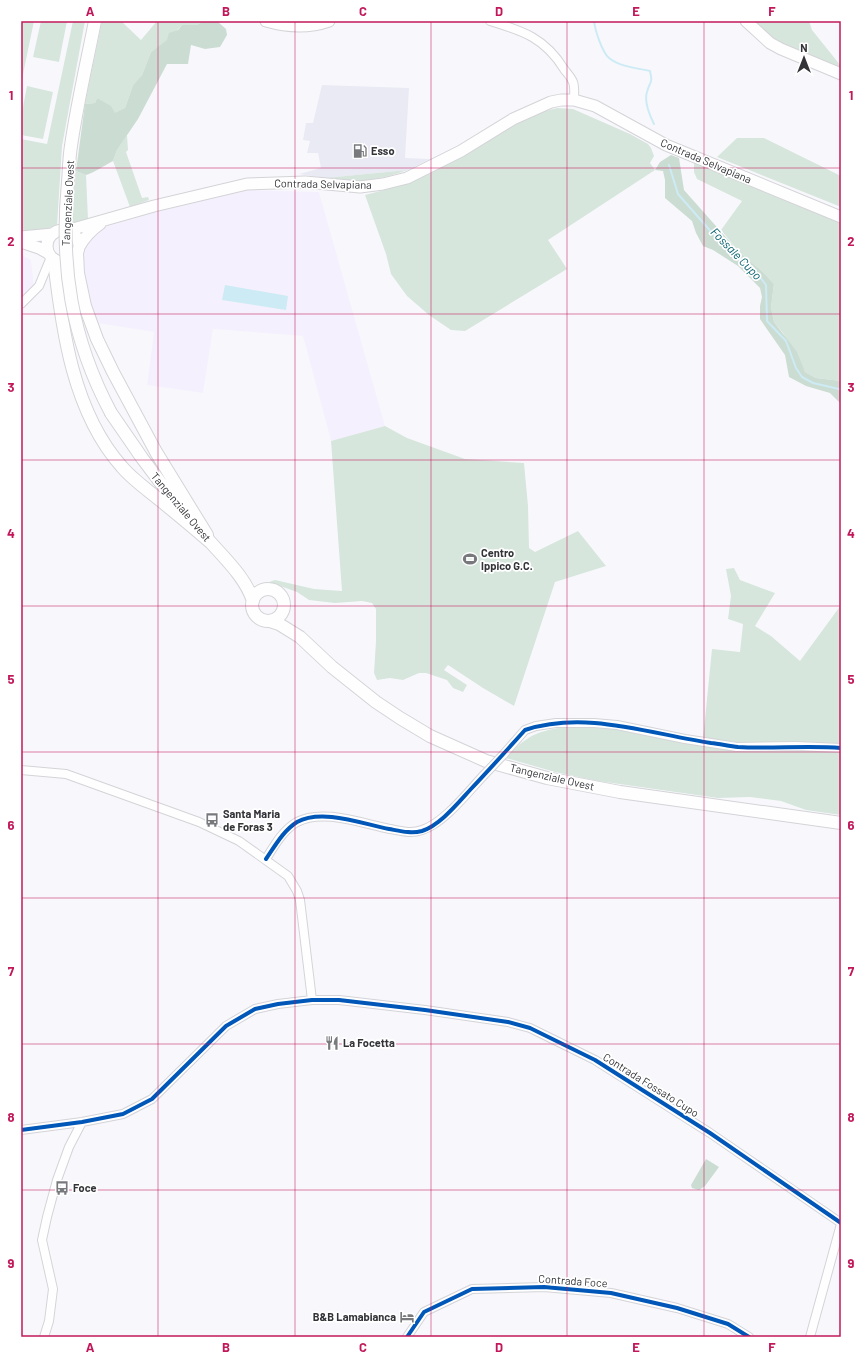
<svg xmlns="http://www.w3.org/2000/svg" width="862" height="1358" font-family="Barlow,sans-serif">
  <rect width="100%" height="100%" fill="#f8f8fc"/>
  <!-- built -->
  <path fill="#e9eaf4" d="M 322,85 L 409,88 L 405,158 L 430,159 L 408,170 L 325,178 L 299,174 L 321,168 L 318,153 L 307,153 L 310,141 L 303,140 L 306,123 L 313,123 Z"/>
  <!-- industrial -->
  <path fill="#f5f0fd" d="M 247,190 L 319,192 L 385,426 L 331,441 L 303,336 L 213,329 L 203,393 L 147,385 L 154,332 L 97,323 L 92,310 L 81,259 L 83,247 L 88,238 L 102,228 L 156,212 Z
    M 21,255 L 31,260 L 34,287 L 21,298 Z"/>
  <!-- green -->
  <path fill="#d6e6dc" d="M 21,21 L 34,21 L 21,84 Z
    M 41,21 L 67,21 L 59,62 L 33,57 Z
    M 73,21 L 85,21 L 62,146 L 57,226 L 40,230 L 21,232 L 21,139 L 47,144 Z
    M 102,21 L 121,21 L 141,40 L 157,21 L 203,21 L 197,25 L 182,25 L 168,40 L 151,52 L 142,75 L 133,85 L 125,108 L 115,114 L 97,98 L 95,103 L 85,104 Z
    M 755,21 L 809,21 L 812,30 L 841,66 L 841,69 L 796,51 L 770,37 Z
    M 27,86 L 53,92 L 43,139 L 21,135 L 21,117 Z
    M 557,108 L 573,109 L 630,134 L 648,144 L 651,148 L 654,156 L 650,163 L 655,170 L 548,240 L 567,269 L 465,331 L 451,330 L 429,315 L 407,296 L 391,274 L 386,254 L 365,195 L 403,185 L 444,166 L 517,123 L 538,113 Z
    M 127,135 L 128,150 L 126,152 L 142,198 L 148,197 L 149,200 L 130,207 L 113,161 L 117,150 Z
    M 737,138 L 764,138 L 841,176 L 841,207 L 717,157 Z
    M 694,163 L 841,223 L 841,381 L 816,378 L 805,372 L 783,333 L 774,322 L 771,307 L 774,284 L 763,272 L 739,252 L 721,230 L 742,201 L 697,179 L 694,172 Z
    M 408,170 C 381,179 353,186 325,178 Z
    M 76,171 L 86,175 L 88,219 L 72,223 Z
    M 385,426 L 407,438 L 465,459 L 524,463 L 528,506 L 529,548 L 535,552 L 578,531 L 606,566 L 555,582 L 514,706 L 483,688 L 448,665 L 444,670 L 467,685 L 463,692 L 453,688 L 447,680 L 426,673 L 419,673 L 403,680 L 390,678 L 377,680 L 374,673 L 376,641 L 376,609 L 372,603 L 362,601 L 335,603 L 309,600 L 297,592 L 269,582 L 275,580 L 314,589 L 342,591 L 331,441 Z
    M 734,568 L 740,580 L 775,593 L 755,626 L 771,636 L 800,661 L 841,605 L 841,745 L 747,743 L 703,739 L 712,649 L 740,652 L 743,624 L 728,619 L 731,596 L 726,569 Z
    M 570,726 L 601,727 L 617,728 L 703,746 L 733,750 L 841,751 L 841,815 L 806,810 L 781,801 L 750,797 L 718,798 L 598,781 L 555,772 L 506,758 C 528,734 538,731 570,726 Z"/>
  <!-- forest -->
  <path fill="#cbdcd2" d="M 203,21 L 217,21 L 226,29 L 227,35 L 220,47 L 205,49 L 191,45 L 188,64 L 167,64 L 138,119 L 117,150 L 113,161 C 103,166 96,172 86,175 L 76,171 L 85,104 L 95,103 L 97,98 L 111,106 L 115,113 L 125,108 L 133,85 L 142,75 L 151,52 L 167,40 L 169,33 L 178,30 L 182,25 L 197,25 Z
    M 671,155 L 679,158 L 684,190 L 739,252 L 763,272 L 774,284 L 771,307 L 774,322 L 797,352 L 805,372 L 816,378 L 841,381 L 841,404 L 830,393 L 806,386 L 789,377 L 785,355 L 760,319 L 760,306 L 762,297 L 760,288 L 738,266 L 713,250 L 703,246 L 696,233 L 692,221 L 665,198 L 665,180 L 663,171 L 655,170 L 660,162 Z
    M 706,1159 L 719,1167 L 705,1186 L 699,1190 L 692,1188 L 691,1185 Z"/>
  <!-- water -->
  <path fill="#cdebf4" d="M 225,285 L 288,296 L 286,310 L 222,300 Z"/>
  <g fill="none" stroke-linecap="round" stroke-linejoin="round">
    <!-- stream -->
    <path stroke="#cdebf4" stroke-width="2" d="M 594,21 C 595,30 602,52 609,58 C 620,67 637,68 650,71 C 653,85 650,80 647,92 C 644,101 650,116 654,124
      M 669,165 L 678,194 L 714,235 L 748,268 L 760,277 L 766,285 L 767,321 L 786,341 L 796,368 L 802,377 L 813,383 L 839,389 L 841,391"/>
    <defs>
      <path id="street" d="M 490,21 C 523,31 545,38 564,69 C 567,73 571,77 573,82 C 575,87 574,95 574,100
        M 21,304 L 39,286 L 51,257
        M 503,755 L 525,730 L 536,726 L 556,723 L 594,723 L 617,725 L 685,739 L 737,747 L 796,746 L 841,748
        M 21,770 L 66,774 L 199,822 L 239,841 L 288,876 L 297,891 L 300,900 L 312,1000
        M 266,859 C 274,846 283,830 297,822 C 323,808 363,824 390,829 C 401,831 411,834 422,830 C 444,823 468,792 483,776
        M 21,1130 L 82,1122 L 123,1114 L 152,1099 L 226,1026 L 255,1009 L 278,1004 L 312,1000 L 339,1000 L 425,1010 L 508,1022 L 530,1028 L 595,1060 L 710,1133 L 841,1223
        M 44,1337 L 49,1321 L 53,1289 L 42,1240 L 47,1217 L 57,1180 L 69,1147 L 82,1122
        M 407,1337 L 424,1312 L 472,1289 L 544,1287 L 611,1293 L 677,1308 L 728,1324 L 749,1337
        M 810,1337 L 841,1224"/>
      <path id="secondary" d="M 266,21 C 287,27 309,28 329,21
        M 746,21 L 770,43 L 781,49 L 841,74
        M47 246a16 16 0 1 1 32 0a16 16 0 1 1-32 0Z
        M 66,231 L 154,206 L 247,184 L 305,182 L 360,187 L 383,184 L 407,178 L 461,151 L 513,119 L 551,102 L 561,100 L 574,100 L 595,106 L 666,145 L 841,217
        M 21,237 L 53,234
        M 21,242 L 39,248 L 48,253
        M 79,247 C 84,238 90,231 100,224"/>
      <path id="primary" d="M 77,253 L 78,273 L 85,306 L 97,339 L 113,372 L 156,452 L 207,535
        M 54,260 C 62,330 73,412 122,467 C 133,480 148,490 161,501 C 177,514 194,528 210,542
        M 111,413 L 142,458 L 182,511
        M 205,536 C 222,556 245,576 253,601
        M252 605a16 16 0 1 1 32 0a16 16 0 1 1-32 0Z
        M 270,621 L 279,624 L 300,637 L 332,667 L 376,702 L 400,718 L 430,736 L 486,761 L 547,778 L 620,792 L 841,823"/>
    </defs>
    <!-- street casing -->
    <use href="#street" stroke="#d4d4d8" stroke-width="10"/>
    <!-- secondary casing -->
    <use href="#secondary" stroke="#d4d4d8" stroke-width="13"/>
    <!-- primary casing -->
    <use href="#primary" stroke="#d4d4d8" stroke-width="14"/>
    <!-- street -->
    <use href="#street" stroke="#fefeff" stroke-width="8"/>
    <!-- secondary -->
    <use href="#secondary" stroke="#fefeff" stroke-width="11"/>
    <!-- primary -->
    <use href="#primary" stroke="#fefeff" stroke-width="12"/>
    <defs>
      <path id="street-bridge" d="M 483,776 L 503,755"/>
      <path id="primary-bridge" d="M 95,21 C 87,62 77,104 71,146 C 69,158 69,170 68,182 C 60,266 71,338 111,413"/>
    </defs>
    <!-- street-bridge casing -->
    <use href="#street-bridge" stroke="#d4d4d8" stroke-width="10" stroke-linecap="butt"/>
    <!-- primary-bridge casing -->
    <use href="#primary-bridge" stroke="#d4d4d8" stroke-width="14" stroke-linecap="butt"/>
    <!-- street-bridge -->
    <use href="#street-bridge" stroke="#fefeff" stroke-width="8"/>
    <!-- primary-bridge -->
    <use href="#primary-bridge" stroke="#fefeff" stroke-width="12"/>
    <defs>
      <path id="cycleway" d="M 266,859 C 275,846 283,831 297,822 C 322,808 363,824 389,829 C 400,831 411,834 422,831 C 440,825 457,804 470,790 C 489,770 507,750 525,730 C 586,710 650,734 711,743 C 720,744 729,746 738,747 C 772,749 807,745 841,748
        M 21,1130 L 82,1122 L 123,1114 L 152,1099 L 226,1026 L 255,1009 L 278,1004 L 312,1000 L 339,1000 L 425,1010 L 508,1022 L 530,1028 L 595,1060 L 710,1133 L 841,1223
        M 407,1337 L 424,1312 L 472,1289 L 544,1287 L 611,1293 L 677,1308 L 728,1324 L 749,1337"/>
    </defs>
    <!-- cycleway casing -->
    <use href="#cycleway" stroke="#fff" stroke-width="6"/>
    <!-- cycleway -->
    <use href="#cycleway" stroke="#0057b8" stroke-width="4"/>
  </g>
  <!-- grid -->
  <path fill="none" stroke="#c2185b" stroke-width="1" stroke-opacity="0.55" d="M 158,21 L 158,1337M 295,21 L 295,1337M 431,21 L 431,1337M 567,21 L 567,1337M 704,21 L 704,1337M 21,168 L 841,168M 21,314 L 841,314M 21,460 L 841,460M 21,606 L 841,606M 21,752 L 841,752M 21,898 L 841,898M 21,1044 L 841,1044M 21,1190 L 841,1190"/>
  <!-- icons -->
  <defs>
    <symbol id="fuel-bare" viewBox="-9 -9 18 18"><path d="M-5.5-6h7V0h2V4h1.3V-2.5L3-4.5l.8-.8L6-3V5H2.5V1h-1V6h-7ZM-4.2-4.7v3.2H.2V-4.7Z" fill="#78797d" stroke="#fff" stroke-width="2.5" paint-order="stroke"/></symbol>
    <symbol id="stadium-bare" viewBox="-9 -9 18 18"><path d="M0-5a6.5 5 0 1 0 0 10a6.5 5 0 1 0 0-10ZM-3.5-1.8h7v3.6h-7Z" fill="#78797d" stroke="#fff" stroke-width="2.5" paint-order="stroke"/></symbol>
    <symbol id="bus-bare" viewBox="-9 -9 18 18"><path d="M-5-6H5V4H4V6H2V4H-2V6H-4V4H-5ZM-3.5-4V0h7V-4ZM-3.5 1.2v1.5H-2V1.2ZM2 1.2v1.5H3.5V1.2Z" fill="#78797d" stroke="#fff" stroke-width="2.5" paint-order="stroke"/></symbol>
    <symbol id="restaurant-bare" viewBox="-9 -9 18 18"><path d="M-5-6h1v4h1v-4h1v4h1v-4h1v5L-1.5 .5V6h-2V.5L-5-1ZM5-6V6H3V1.5H1.5Q1.5-4 5-6Z" fill="#78797d" stroke="#fff" stroke-width="2.5" paint-order="stroke"/></symbol>
    <symbol id="hotel-bare" viewBox="-9 -9 18 18"><path d="M-6-4.5h1.5V1H6V5H4.5V3h-9V5H-6ZM-4 0a1.8 1.8 0 1 1 3.6 0ZM.5 0V-2.5h3Q6-2.5 6 0Z" fill="#78797d" stroke="#fff" stroke-width="2.5" paint-order="stroke"/></symbol>
  </defs>
  <g fill-rule="evenodd">
    <use href="#fuel-bare" x="350" y="141" width="20" height="20"/>
    <use href="#stadium-bare" x="460" y="549" width="20" height="20"/>
    <use href="#bus-bare" x="202" y="810" width="20" height="20"/>
    <use href="#restaurant-bare" x="322" y="1033" width="20" height="20"/>
    <use href="#bus-bare" x="52" y="1178" width="20" height="20"/>
    <use href="#hotel-bare" x="397" y="1307" width="20" height="20"/>
  </g>
  <g text-anchor="middle" stroke-width="3.5" stroke-linejoin="round" paint-order="stroke">
    <!-- poi labels -->
    <g font-size="11" font-weight="bold" fill="#333438" stroke="#fff" text-anchor="start">
      <text x="371" y="155">Esso</text>
      <text x="481" y="557">Centro<tspan x="481" dy="13">Ippico G.C.</tspan></text>
      <text x="223" y="818">Santa Maria<tspan x="223" dy="13">de Foras 3</tspan></text>
      <text x="343" y="1047">La Focetta</text>
      <text x="73" y="1192">Foce</text>
      <text x="396" y="1321" text-anchor="end">B&amp;B Lamabianca</text>
    </g>
    <!-- street labels -->
    <g font-size="11" fill="#333438" stroke="#fff">
      <text transform="translate(706 161) rotate(23)" y="4">Contrada Selvapiana</text>
      <text transform="translate(323 184) rotate(1)" y="4">Contrada Selvapiana</text>
      <text transform="translate(68 203) rotate(-87)" y="4">Tangenziale Ovest</text>
      <text transform="translate(181 507) rotate(50)" y="4">Tangenziale Ovest</text>
      <text transform="translate(552 777) rotate(13)" y="4">Tangenziale Ovest</text>
      <text transform="translate(651 1085) rotate(32)" y="4">Contrada Fossato Cupo</text>
      <text transform="translate(573 1281) rotate(4)" y="4">Contrada Foce</text>
    </g>
    <!-- water labels -->
    <g font-size="12" font-style="italic" fill="#08616f" stroke="#fff">
      <text transform="translate(736 254) rotate(46)" y="4">Fossale Cupo</text>
    </g>
  </g>
  <!-- border -->
  <rect width="862" height="1358" fill="none" stroke="#ffffff" stroke-width="44"/>
  <!-- north arrow -->
  <g transform="translate(804 58)" stroke="#ffffff" stroke-width="3" paint-order="stroke">
  <path d="M0-3L7 15L0 10L-7 15Z" fill="#333438"/>
  <text y="-6" font-size="11" font-weight="bold" text-anchor="middle" fill="#333438">N</text>
  </g>
  <rect x="22" y="22" width="818" height="1314" fill="none" stroke="#c2185b" stroke-width="1.5"/>
  <g font-size="13" text-anchor="middle" font-weight="bold" fill="#c2185b">
    <text x="90" y="16">A</text>
    <text x="226" y="16">B</text>
    <text x="363" y="16">C</text>
    <text x="499" y="16">D</text>
    <text x="636" y="16">E</text>
    <text x="772" y="16">F</text>
    <text x="11" y="100">1</text>
    <text x="851" y="100">1</text>
    <text x="11" y="246">2</text>
    <text x="851" y="246">2</text>
    <text x="11" y="392">3</text>
    <text x="851" y="392">3</text>
    <text x="11" y="538">4</text>
    <text x="851" y="538">4</text>
    <text x="11" y="684">5</text>
    <text x="851" y="684">5</text>
    <text x="11" y="830">6</text>
    <text x="851" y="830">6</text>
    <text x="11" y="976">7</text>
    <text x="851" y="976">7</text>
    <text x="11" y="1122">8</text>
    <text x="851" y="1122">8</text>
    <text x="11" y="1268">9</text>
    <text x="851" y="1268">9</text>
    <text x="90" y="1352">A</text>
    <text x="226" y="1352">B</text>
    <text x="363" y="1352">C</text>
    <text x="499" y="1352">D</text>
    <text x="636" y="1352">E</text>
    <text x="772" y="1352">F</text>
  </g>
</svg>
